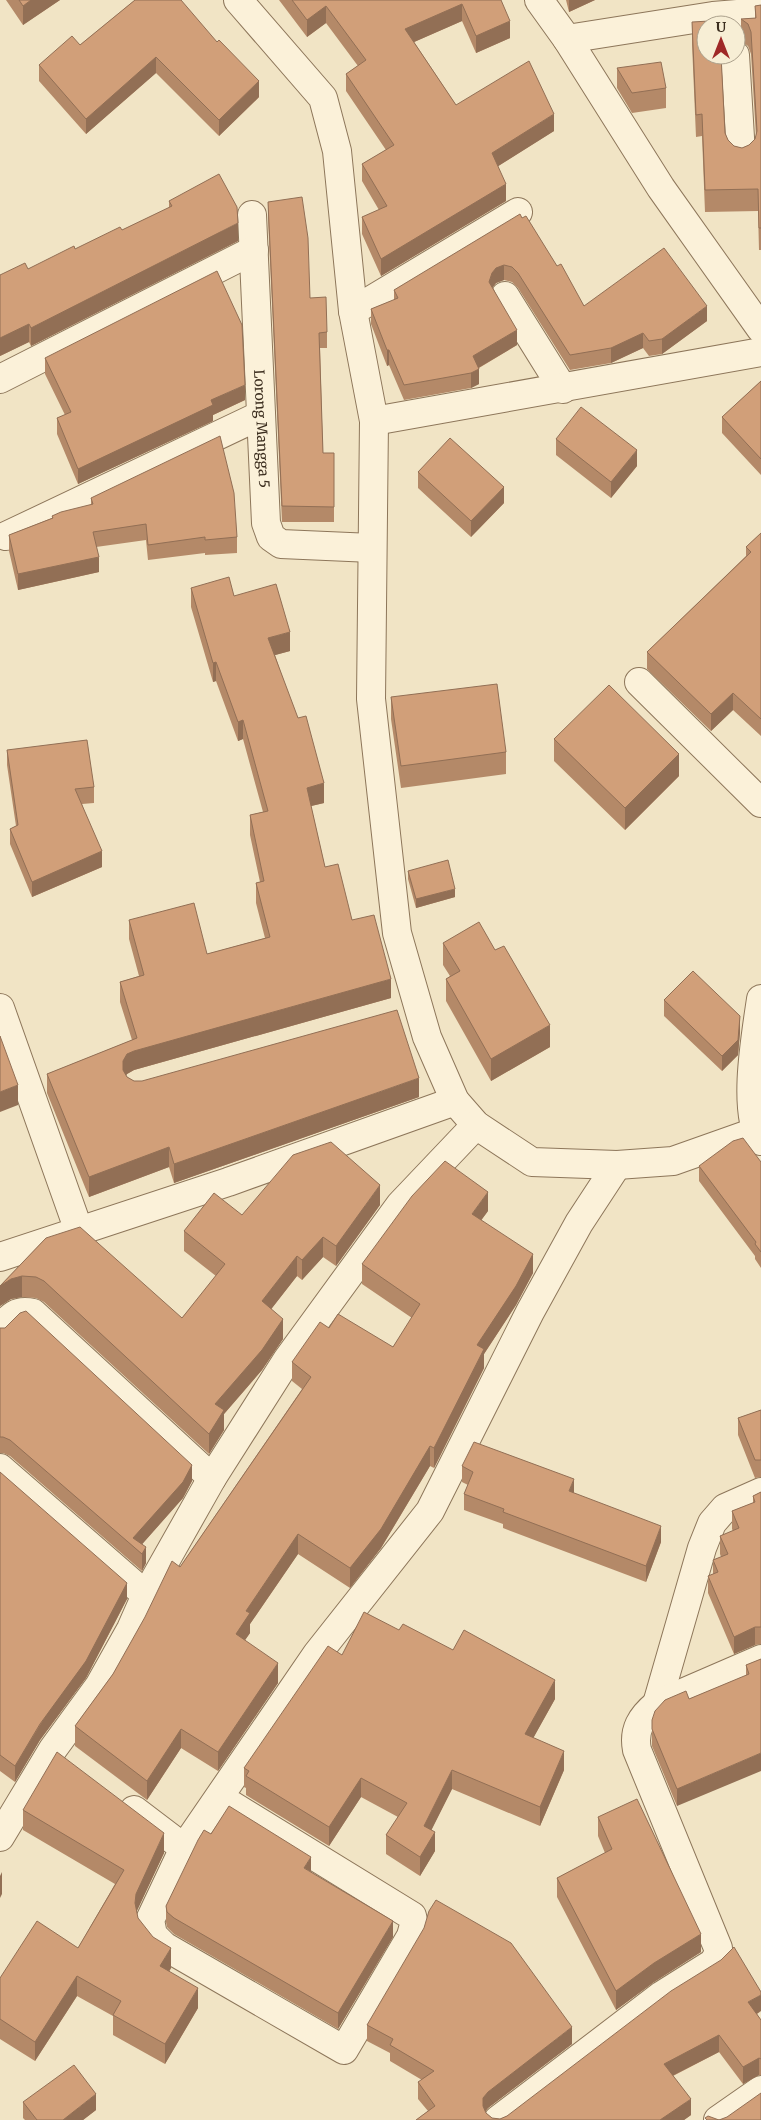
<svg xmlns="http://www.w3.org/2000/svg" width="761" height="2120" font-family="Merriweather,serif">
  <rect width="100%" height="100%" fill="#f1e4c5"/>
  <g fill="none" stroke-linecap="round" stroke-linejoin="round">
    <defs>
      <g id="minor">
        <path d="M 238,0 L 323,98 L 337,151 L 353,311 L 374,421 L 371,699 L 397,933 L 427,1037 L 455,1101 L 476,1125 L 532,1162 L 617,1165 L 673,1161 L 755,1132 L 761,1128"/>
        <path d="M 539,0 L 567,39 L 661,188 L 761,329"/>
        <path d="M 567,39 L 713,16 L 761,12"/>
        <path d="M 735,55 L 741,154"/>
        <path id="s1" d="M 252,215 L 266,523 L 271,537 L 281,544 L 372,548"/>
        <path d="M 505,296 L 563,389"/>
        <path d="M 353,311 L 518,212"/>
        <path d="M 0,379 L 254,250"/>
        <path d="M 374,421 L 761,352"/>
        <path d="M 6,536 L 261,415"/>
        <path d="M 639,682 L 761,803"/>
        <path d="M 761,999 C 756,1034 742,1111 761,1141"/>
        <path d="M 0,1008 L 79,1231"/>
        <path d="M 0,1257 L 228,1182 L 455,1101"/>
        <path d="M 0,1329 C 10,1317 16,1309 33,1313 L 212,1478"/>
        <path d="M 0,1468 L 146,1595"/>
        <path d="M 657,1704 L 702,1548 L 712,1523 L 725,1508 L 761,1492"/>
        <path d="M 220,1798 L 412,1916 L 414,1925 L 411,1936 L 344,2050 L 164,1946 L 153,1935 L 150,1920 L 184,1848 L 317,1654 L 430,1511 L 530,1312 L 579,1223 L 617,1165"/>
        <path d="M 134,1810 L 184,1848"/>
        <path d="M 0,1837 L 53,1749 L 99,1686 L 131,1629 L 146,1595 L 212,1478 L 287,1360 L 400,1205 L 476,1125"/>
        <path d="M 498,2120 L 662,1995 L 713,1963 L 718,1955 L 718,1948 L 637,1750 C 633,1730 641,1717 657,1704 L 761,1659"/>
        <path d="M 718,2120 L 761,2090"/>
      </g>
    </defs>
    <!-- minor casing -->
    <use href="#minor" stroke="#8d765a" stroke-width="30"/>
    <!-- minor -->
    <use href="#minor" stroke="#fbf1d9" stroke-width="28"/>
  </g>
  <!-- wall -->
  <path fill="#b48968" d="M 6,0 L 60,0 L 23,25 Z
    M 135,0 L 259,97 L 219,136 L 156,73 L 86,134 L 39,81 L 39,65 L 80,45 Z
    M 279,0 L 501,0 L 510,38 L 476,53 L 462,21 L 414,42 L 456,105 L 554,131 L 498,166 L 506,201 L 381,276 L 362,234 L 362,217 L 379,210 L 362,181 L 362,164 L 386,150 L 346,91 L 346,74 L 358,66 L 326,23 L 307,37 Z
    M 566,0 L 595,0 L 569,12 Z
    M 761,5 L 761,250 L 759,250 L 758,211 L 705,212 L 702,136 L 696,137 L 692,44 L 692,22 L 727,25 L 706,25 L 725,133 L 728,140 L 734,146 L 742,148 L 749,145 L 755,139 L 756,136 L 751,54 L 748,46 L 741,41 L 741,19 L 755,18 L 755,6 Z
    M 617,68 L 666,88 L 666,108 L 632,113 L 617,88 Z
    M 169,201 L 238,241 L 31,346 L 29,342 L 0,356 L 0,275 L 28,269 L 122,230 L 169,208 Z
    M 268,202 L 310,298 L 327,332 L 327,348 L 320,348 L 323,453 L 334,453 L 334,522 L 282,522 L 268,218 Z
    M 522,218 L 557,266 L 584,306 L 707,321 L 662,354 L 649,356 L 643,348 L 611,363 L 570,370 L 518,288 L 512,282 L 504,280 L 496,283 L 493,287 L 517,345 L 479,368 L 479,384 L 471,388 L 404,400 L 389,365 L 387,366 L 371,324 L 371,309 L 394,300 L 394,290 Z
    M 45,358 L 245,400 L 213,415 L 213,421 L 78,484 L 57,434 L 57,418 L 65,415 L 45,374 Z
    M 761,381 L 761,475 L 722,433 L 722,417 Z
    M 556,439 L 637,466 L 611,498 L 556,455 Z
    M 418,472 L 504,503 L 471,537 L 418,488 Z
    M 91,498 L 237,537 L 237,553 L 205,555 L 205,553 L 148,560 L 146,540 L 96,547 L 99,572 L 18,590 L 9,551 L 9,535 L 52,518 L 52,516 L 91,505 Z
    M 761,533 L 761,736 L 733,710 L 711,731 L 647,669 L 647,652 L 746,556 L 746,547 Z
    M 191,588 L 234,596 L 290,651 L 275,655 L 324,803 L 311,806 L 325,867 L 391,998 L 134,1070 L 127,1074 L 126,1075 L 127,1077 L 134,1081 L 419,1097 L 174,1183 L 169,1167 L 89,1197 L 47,1093 L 47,1074 L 132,1040 L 120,1002 L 120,982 L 139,976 L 129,939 L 129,920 L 207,954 L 265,938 L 256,903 L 256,883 L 260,882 L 250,835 L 250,815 L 263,812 L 243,739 L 238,741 L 216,681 L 213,682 L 191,607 Z
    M 391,697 L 506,752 L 506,774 L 401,788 L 391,719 Z
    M 554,739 L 679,776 L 625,830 L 554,761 Z
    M 7,750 L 94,787 L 94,803 L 82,804 L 102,867 L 32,897 L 10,844 L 10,829 L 16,826 L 7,765 Z
    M 408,871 L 455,897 L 416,908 L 408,879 Z
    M 443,943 L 550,1047 L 491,1081 L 446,1001 L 446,979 L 450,976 L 443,965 Z
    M 664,1000 L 740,1032 L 738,1055 L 722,1071 L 664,1016 Z
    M 761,1162 L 761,1268 L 755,1259 L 755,1256 L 699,1181 L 699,1166 Z
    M 380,1205 L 336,1266 L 323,1257 L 302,1280 L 297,1276 L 271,1309 L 283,1339 L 262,1370 L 224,1414 L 224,1430 L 209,1454 L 44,1302 L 36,1298 L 22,1297 L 11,1299 L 0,1306 L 0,1286 L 46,1238 L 182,1318 L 216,1276 L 184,1251 L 184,1231 L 242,1215 Z
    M 488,1211 L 481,1220 L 533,1273 L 516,1305 L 484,1354 L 484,1368 L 434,1468 L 430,1466 L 381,1548 L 350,1588 L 298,1554 L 250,1624 L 250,1633 L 245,1640 L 278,1683 L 218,1771 L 181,1748 L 147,1800 L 75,1746 L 75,1726 L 113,1674 L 180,1567 L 302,1389 L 292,1381 L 292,1362 L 329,1328 L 393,1347 L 412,1318 L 362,1284 L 362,1264 Z
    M 0,1328 L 192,1481 L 183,1498 L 142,1544 L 146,1563 L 142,1571 L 10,1456 L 3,1453 L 0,1453 Z
    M 761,1410 L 761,1477 L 755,1478 L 738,1435 L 738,1418 Z
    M 462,1466 L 574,1493 L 661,1542 L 646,1582 L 503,1528 L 503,1524 L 464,1510 L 464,1494 L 468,1485 L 462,1482 Z
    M 0,1472 L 127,1599 L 86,1678 L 40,1740 L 15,1782 L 0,1771 Z
    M 761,1492 L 761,1644 L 755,1645 L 734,1654 L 708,1593 L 708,1576 L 713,1574 L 713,1560 L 721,1557 L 720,1554 L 720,1536 L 733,1531 L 732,1529 L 732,1511 L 753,1503 L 753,1496 Z
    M 399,1630 L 453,1650 L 555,1699 L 533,1738 L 564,1770 L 540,1826 L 452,1789 L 431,1830 L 435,1851 L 420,1876 L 386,1854 L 386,1835 L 398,1817 L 361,1797 L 329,1846 L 246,1795 L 246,1788 L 244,1787 L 244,1768 L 342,1655 Z
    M 761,1659 L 677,1806 L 652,1746 L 652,1720 L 689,1699 L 746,1676 L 746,1665 Z
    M 23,1810 L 164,1853 L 136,1912 L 138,1918 L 171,1968 L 169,1972 L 198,2008 L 165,2064 L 113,2035 L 113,2016 L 77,1996 L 35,2061 L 0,2039 L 0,1978 L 78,1948 L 115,1884 L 23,1830 Z
    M 598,1817 L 701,1952 L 654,1982 L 616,2010 L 557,1897 L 557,1878 L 605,1853 L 598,1836 Z
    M 211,1834 L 311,1873 L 393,1937 L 338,2029 L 174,1934 L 167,1927 L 166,1922 L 166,1906 Z
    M 761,2011 L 757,2014 L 761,2020 L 761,2075 L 759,2075 L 743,2084 L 719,2052 L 673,2076 L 691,2115 L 684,2120 L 416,2120 L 428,2111 L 418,2099 L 418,2082 L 422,2080 L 390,2061 L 390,2053 L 367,2041 L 367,2025 L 572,2044 L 488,2108 L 485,2112 L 486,2113 L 492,2118 L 500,2119 Z
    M 23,2102 L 96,2110 L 83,2120 L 25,2120 L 23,2118 Z"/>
  <!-- shaded-wall -->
  <path fill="#926f55" d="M 31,0 L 60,0 L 23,25 L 23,6 Z
    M 569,0 L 595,0 L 569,12 Z
    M 462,4 L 462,21 L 405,46 L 405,29 Z
    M 326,6 L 326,23 L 307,37 L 307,20 Z
    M 727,20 L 727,25 L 722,25 Z
    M 510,21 L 510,38 L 476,53 L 476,36 Z
    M 156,57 L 156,73 L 86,134 L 86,119 Z
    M 259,81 L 259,97 L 219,136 L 219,120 Z
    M 554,114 L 554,131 L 492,170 L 492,153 Z
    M 506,184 L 506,201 L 381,276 L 381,259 Z
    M 238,223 L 238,241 L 31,346 L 31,328 Z
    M 504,265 L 504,280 L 496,283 L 492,288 L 489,282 L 492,273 L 496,268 Z
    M 707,306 L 707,321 L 662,354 L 662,339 Z
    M 29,324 L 29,342 L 0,356 L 0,338 Z
    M 517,330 L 517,345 L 473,371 L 473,356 Z
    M 643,333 L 643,348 L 611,363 L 611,348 Z
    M 387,350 L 389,350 L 389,365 L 387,366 Z
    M 479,369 L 479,384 L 471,388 L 471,373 Z
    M 245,385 L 245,400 L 213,415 L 213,421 L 78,484 L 78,469 L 211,400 Z
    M 637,450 L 637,466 L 611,498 L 611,482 Z
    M 504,487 L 504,503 L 471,537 L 471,521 Z
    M 99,557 L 99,572 L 18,590 L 18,574 Z
    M 290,632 L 290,651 L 268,657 L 268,638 Z
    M 216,662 L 216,681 L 213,682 L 213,663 Z
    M 733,693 L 733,710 L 711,731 L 711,714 Z
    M 243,720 L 243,739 L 238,741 L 238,722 Z
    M 679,754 L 679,776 L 625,830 L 625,808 Z
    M 324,783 L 324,803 L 307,807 L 307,788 Z
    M 102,851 L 102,867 L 32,897 L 32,882 Z
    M 455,889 L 455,897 L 416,908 L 416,899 Z
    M 391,979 L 391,998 L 134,1070 L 127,1074 L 123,1081 L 123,1061 L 127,1054 L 134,1051 Z
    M 740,1016 L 740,1032 L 738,1055 L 722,1071 L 722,1056 Z
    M 550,1025 L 550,1047 L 491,1081 L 491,1059 Z
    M 419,1078 L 419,1097 L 174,1183 L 174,1164 Z
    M 18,1085 L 18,1105 L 0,1112 L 0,1092 Z
    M 169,1147 L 169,1167 L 89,1197 L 89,1177 Z
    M 380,1185 L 380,1205 L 336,1266 L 336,1246 Z
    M 488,1192 L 488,1211 L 472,1233 L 472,1214 Z
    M 323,1237 L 323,1257 L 302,1280 L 302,1260 Z
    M 533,1254 L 533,1273 L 516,1305 L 484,1354 L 484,1368 L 434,1468 L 434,1448 L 477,1345 Z
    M 297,1256 L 297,1276 L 262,1321 L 262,1301 Z
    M 22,1276 L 22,1297 L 11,1299 L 0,1306 L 0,1286 L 11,1279 Z
    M 283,1319 L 283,1339 L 262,1370 L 224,1414 L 224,1430 L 209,1454 L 209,1434 L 215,1404 Z
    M 430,1446 L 430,1466 L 381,1548 L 350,1588 L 350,1568 Z
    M 192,1465 L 192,1481 L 183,1498 L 137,1550 L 133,1538 Z
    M 574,1479 L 574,1494 L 569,1491 Z
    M 661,1526 L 661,1542 L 646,1582 L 646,1566 Z
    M 298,1534 L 298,1554 L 250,1624 L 250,1633 L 236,1653 L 236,1634 L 246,1611 Z
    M 146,1547 L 146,1563 L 142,1571 L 142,1554 Z
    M 127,1583 L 127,1599 L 86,1678 L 40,1740 L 15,1782 L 15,1766 Z
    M 755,1627 L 755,1645 L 734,1654 L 734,1637 Z
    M 278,1663 L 278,1683 L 218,1771 L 218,1752 Z
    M 555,1680 L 555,1699 L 525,1753 L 525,1734 Z
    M 181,1729 L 181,1748 L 147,1800 L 147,1781 Z
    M 564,1751 L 564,1770 L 540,1826 L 540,1807 Z
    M 761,1753 L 761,1771 L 677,1806 L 677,1789 Z
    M 452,1770 L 452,1789 L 424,1845 L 424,1826 Z
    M 361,1778 L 361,1797 L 329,1846 L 329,1827 Z
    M 435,1832 L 435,1851 L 420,1876 L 420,1857 Z
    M 164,1833 L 164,1853 L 136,1913 L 135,1903 L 136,1894 Z
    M 311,1857 L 311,1872 L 304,1868 Z
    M 2,1872 L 2,1894 L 0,1898 L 0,1876 Z
    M 393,1921 L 393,1937 L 338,2029 L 338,2013 Z
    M 701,1934 L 701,1952 L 654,1982 L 616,2010 L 616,1991 L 654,1963 Z
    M 171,1948 L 171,1968 L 160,1986 L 160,1966 Z
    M 77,1976 L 77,1996 L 35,2061 L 35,2042 Z
    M 198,1988 L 198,2008 L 165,2064 L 165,2044 Z
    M 761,1995 L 761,2011 L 748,2019 L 748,2002 Z
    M 572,2027 L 572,2044 L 488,2108 L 483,2114 L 483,2098 L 488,2092 Z
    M 719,2035 L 719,2052 L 664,2080 L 664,2064 Z
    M 759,2058 L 759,2075 L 743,2084 L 743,2067 Z
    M 96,2094 L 96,2110 L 83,2120 L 63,2120 Z
    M 691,2099 L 691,2115 L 684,2120 L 660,2120 Z"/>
  <!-- building -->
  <path fill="#d19f79" stroke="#926f55" d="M 19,0 L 31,0 L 23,6 Z
    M 135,0 L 181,0 L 217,42 L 219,40 L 259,81 L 219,120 L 156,57 L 86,119 L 39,65 L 72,36 L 80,45 Z
    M 292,0 L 501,0 L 510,21 L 476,36 L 462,4 L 405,29 L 456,105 L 529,61 L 554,114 L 492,153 L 506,184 L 381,259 L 362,217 L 387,206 L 362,164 L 394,145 L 346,74 L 366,60 L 326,6 L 307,20 Z
    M 761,5 L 761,228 L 759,228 L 758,189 L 705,190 L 702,114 L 696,115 L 692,22 L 727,20 L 722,25 L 706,25 L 706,55 L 721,55 L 725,133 L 728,140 L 734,146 L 742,148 L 749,145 L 755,139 L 757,131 L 751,32 L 748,24 L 741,19 L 756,18 L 755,6 Z
    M 661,62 L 666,88 L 632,93 L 617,68 Z
    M 219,174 L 237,207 L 238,223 L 31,328 L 29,324 L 0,338 L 0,275 L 25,263 L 28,269 L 74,246 L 75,249 L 120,227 L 122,230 L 172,206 L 169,201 Z
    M 302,197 L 308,238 L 310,298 L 326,297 L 327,332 L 319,333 L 323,453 L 334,453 L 334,507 L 282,506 L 268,202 Z
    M 520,214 L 522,218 L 526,216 L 557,266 L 561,264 L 584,306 L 664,248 L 707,306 L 662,339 L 649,341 L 643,333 L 611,348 L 570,355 L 518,273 L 512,267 L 504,265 L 496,268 L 492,273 L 489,282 L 517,330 L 473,356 L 479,369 L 471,373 L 404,385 L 389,350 L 387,350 L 371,309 L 398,298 L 394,290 Z
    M 217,271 L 242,325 L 245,385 L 211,400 L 213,405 L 78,469 L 57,418 L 71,412 L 45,358 Z
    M 761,381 L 761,459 L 722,417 Z
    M 581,407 L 637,450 L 611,482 L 556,439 Z
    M 220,436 L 234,493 L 237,537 L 205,540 L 205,537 L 148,545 L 146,524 L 93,532 L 99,557 L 18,574 L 9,535 L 53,518 L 52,516 L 61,512 L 93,504 L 91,498 Z
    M 450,438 L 504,487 L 471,521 L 418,472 Z
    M 761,533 L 761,719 L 733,693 L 711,714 L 647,652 L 751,552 L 746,547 Z
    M 229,577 L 234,596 L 276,584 L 290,632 L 268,638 L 298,718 L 306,716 L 324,783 L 307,788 L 325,867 L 338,864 L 352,920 L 374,915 L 391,979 L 134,1051 L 127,1054 L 123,1061 L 123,1070 L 127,1077 L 134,1081 L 142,1081 L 397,1010 L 419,1078 L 174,1164 L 169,1147 L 89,1177 L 47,1074 L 137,1038 L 120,982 L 144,975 L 129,920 L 194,903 L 207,954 L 270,937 L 256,883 L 264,881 L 250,815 L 268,811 L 243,720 L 238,722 L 216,662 L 213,663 L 191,588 Z
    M 497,684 L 506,752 L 401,766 L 391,697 Z
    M 609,685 L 679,754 L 625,808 L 554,739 Z
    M 87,740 L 94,787 L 75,789 L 102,851 L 32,882 L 10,829 L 18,825 L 7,750 Z
    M 448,860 L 455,889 L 416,899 L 408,871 Z
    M 479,922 L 495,950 L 504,946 L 550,1025 L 491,1059 L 446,979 L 460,971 L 443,943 Z
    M 693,971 L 740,1016 L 738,1040 L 722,1056 L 664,1000 Z
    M 0,1036 L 18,1085 L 0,1092 Z
    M 743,1138 L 761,1162 L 761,1252 L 755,1244 L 756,1242 L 699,1166 L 733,1141 Z
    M 331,1142 L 380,1185 L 336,1246 L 323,1237 L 302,1260 L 297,1256 L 262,1301 L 283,1319 L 262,1350 L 215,1404 L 224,1410 L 209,1434 L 44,1281 L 36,1277 L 22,1276 L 11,1279 L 0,1286 L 46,1238 L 80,1227 L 182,1318 L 225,1264 L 184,1231 L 214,1193 L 242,1215 L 293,1155 Z
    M 445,1161 L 488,1192 L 472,1214 L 533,1254 L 516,1286 L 477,1345 L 484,1349 L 434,1448 L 430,1446 L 381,1529 L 350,1568 L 298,1534 L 246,1611 L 250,1613 L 236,1634 L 278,1663 L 218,1752 L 181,1729 L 147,1781 L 75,1726 L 113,1674 L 145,1617 L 172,1561 L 180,1567 L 311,1377 L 292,1362 L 320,1322 L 329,1328 L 338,1314 L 393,1347 L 420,1304 L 362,1264 L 412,1196 Z
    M 26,1311 L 192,1465 L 183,1482 L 133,1538 L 146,1547 L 142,1554 L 10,1440 L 3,1437 L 0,1437 L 0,1328 L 5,1328 L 20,1313 Z
    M 761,1410 L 761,1460 L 755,1460 L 738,1418 Z
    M 474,1442 L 574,1479 L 569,1491 L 661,1526 L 646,1566 L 503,1512 L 504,1509 L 464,1494 L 473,1472 L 462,1466 Z
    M 0,1472 L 127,1583 L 86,1661 L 40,1724 L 15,1766 L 0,1755 Z
    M 761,1492 L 761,1627 L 755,1627 L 734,1637 L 708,1576 L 718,1572 L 713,1560 L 728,1554 L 720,1536 L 739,1528 L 732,1511 L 755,1502 L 753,1496 Z
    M 364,1612 L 399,1630 L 403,1624 L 453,1650 L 464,1630 L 555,1680 L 525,1734 L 564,1751 L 540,1807 L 452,1770 L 424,1826 L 435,1832 L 420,1857 L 386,1835 L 407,1803 L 361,1778 L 329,1827 L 246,1776 L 249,1771 L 244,1768 L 328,1646 L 342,1655 Z
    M 761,1659 L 761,1753 L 677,1789 L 652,1729 L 652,1720 L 655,1711 L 665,1700 L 686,1691 L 689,1699 L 749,1674 L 746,1665 Z
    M 57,1752 L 164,1833 L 136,1894 L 135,1903 L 138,1918 L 153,1937 L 171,1948 L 160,1966 L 198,1988 L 165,2044 L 113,2015 L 121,2001 L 77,1976 L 35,2042 L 0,2019 L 0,1978 L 37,1921 L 78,1948 L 124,1870 L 23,1810 Z
    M 637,1799 L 701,1934 L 654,1963 L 616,1991 L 557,1878 L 612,1849 L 598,1817 Z
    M 229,1806 L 311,1857 L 304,1868 L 393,1921 L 338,2013 L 174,1918 L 167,1912 L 166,1906 L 198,1840 L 204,1830 L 211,1834 Z
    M 436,1900 L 511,1943 L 572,2027 L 488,2092 L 483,2098 L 483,2106 L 486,2113 L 492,2118 L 500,2119 L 507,2116 L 671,1991 L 721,1960 L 734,1947 L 761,1992 L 761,1995 L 748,2002 L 761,2020 L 761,2059 L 759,2058 L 743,2067 L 719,2035 L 664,2064 L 691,2099 L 660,2120 L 416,2120 L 435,2106 L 418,2082 L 434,2071 L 390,2045 L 393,2039 L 367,2025 L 424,1928 L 429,1911 Z
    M 74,2065 L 96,2094 L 63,2120 L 37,2120 L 23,2102 Z
    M 761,2093 L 761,2120 L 707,2120 L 705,2118 L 708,2116 L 719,2120 L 727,2117 Z"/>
  <g text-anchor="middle" stroke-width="4" stroke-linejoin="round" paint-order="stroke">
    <!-- street labels -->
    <g font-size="14" fill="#3c2e1f" stroke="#f7eed5">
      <text dy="5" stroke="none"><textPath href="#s1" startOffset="214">Lorong Mangga 5</textPath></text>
    </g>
  </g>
  <!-- north arrow -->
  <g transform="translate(721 40)"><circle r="24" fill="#f7eed5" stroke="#aca18c"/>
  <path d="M0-4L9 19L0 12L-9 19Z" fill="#9f2827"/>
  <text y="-8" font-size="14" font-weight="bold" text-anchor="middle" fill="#3c2e1f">U</text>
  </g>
</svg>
